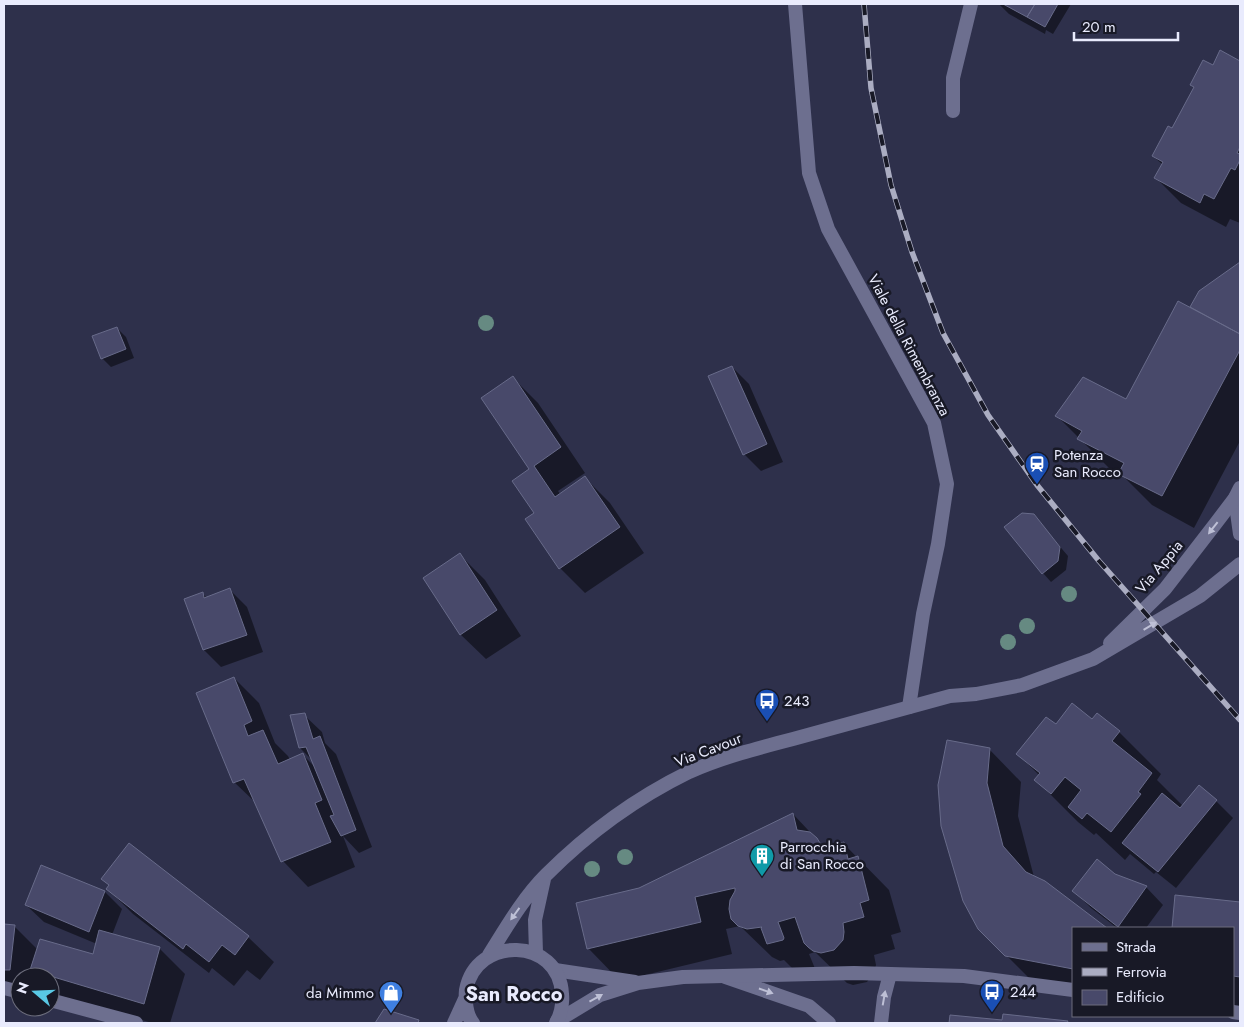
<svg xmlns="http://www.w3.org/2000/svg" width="1244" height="1027" font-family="Jost,sans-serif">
  <rect width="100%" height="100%" fill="#2e304b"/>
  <!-- shadow -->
  <path fill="#0007" d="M 999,4 L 1071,4 L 1053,34 L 1046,30 L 1045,34 L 1009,14 Z
    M 1221,52 L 1240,62 L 1240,223 L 1230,219 L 1226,227 L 1181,203 L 1156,178 L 1163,165 L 1153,156 L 1173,130 L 1195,88 L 1191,85 L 1214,66 Z
    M 1240,263 L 1240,441 L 1194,528 L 1152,505 L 1124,477 L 1111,470 L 1057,416 L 1126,401 L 1191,309 L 1200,292 Z
    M 117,328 L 126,337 L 134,358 L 111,367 L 102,358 Z
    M 732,367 L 749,384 L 783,462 L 761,471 L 744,454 Z
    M 513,378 L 538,403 L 585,473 L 558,491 L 561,495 L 585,478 L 610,503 L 644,553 L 585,593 L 560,568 L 536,513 L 531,470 Z
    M 1033,515 L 1068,556 L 1066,570 L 1051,582 L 1043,573 Z
    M 460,555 L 485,580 L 521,636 L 486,659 L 460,634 Z
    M 230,590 L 247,607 L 263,652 L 221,667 L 204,650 L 202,593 L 207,598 Z
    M 234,678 L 259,703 L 275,743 L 288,756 L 290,760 L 303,755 L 316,768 L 313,761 L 300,748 L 292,716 L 304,715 L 322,732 L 325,743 L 336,754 L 372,847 L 359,853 L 343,836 L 355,867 L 308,887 L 283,861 L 257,804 L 234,782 Z
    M 1093,721 L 1119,732 L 1161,774 L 1157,780 L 1183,806 L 1216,801 L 1233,818 L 1176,888 L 1156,872 L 1154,874 L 1130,854 L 1125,860 L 1096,833 L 1094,835 L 1078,822 L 1036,780 L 1039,775 L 1018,754 L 1056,726 Z
    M 989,749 L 1021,782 L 1018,816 L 1034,877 L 1044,882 L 1105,928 L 1073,928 L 1073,994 L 1039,988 L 979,928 L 965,900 Z
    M 793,814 L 825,848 L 844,844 L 889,890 L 901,932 L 891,935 L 895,949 L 874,955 L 876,965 L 874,972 L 867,982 L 853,985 L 847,983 L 815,952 L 809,954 L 816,971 L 800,976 L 784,960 L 780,961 L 772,957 L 740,926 L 726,929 L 732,954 L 620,981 L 588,948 L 640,889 Z
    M 129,845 L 248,937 L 274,962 L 260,980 L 247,970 L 234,986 L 212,968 L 209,973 L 133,914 L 108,889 Z
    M 1114,875 L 1146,887 L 1163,905 L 1146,928 L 1117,928 L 1091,908 L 1074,891 Z
    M 105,892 L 122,909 L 112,935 L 159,948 L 185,974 L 170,1023 L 152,1023 L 57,995 L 50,988 L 50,977 L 39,977 L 37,975 L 37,977 L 20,977 L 20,995 L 4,994 L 4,926 L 14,926 L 38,950 L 94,956 L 97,944 L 44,922 L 26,905 Z
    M 1176,897 L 1240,904 L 1240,1014 L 1233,1013 L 1233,928 L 1173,928 Z
    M 951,1017 L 1003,1022 L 1068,1023 L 951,1023 Z"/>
  <!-- building -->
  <path fill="#48496a" stroke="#686b8a" d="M 1003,4 L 1035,4 L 1027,17 Z
    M 1035,4 L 1058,4 L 1045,27 L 1027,17 Z
    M 1220,50 L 1240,61 L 1240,147 L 1237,153 L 1240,154 L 1240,160 L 1235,170 L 1231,168 L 1214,199 L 1204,194 L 1200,203 L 1154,178 L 1163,162 L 1152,156 L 1168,126 L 1172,128 L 1194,87 L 1190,85 L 1203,60 L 1213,65 Z
    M 1240,262 L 1240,334 L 1190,307 L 1199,291 Z
    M 1178,301 L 1240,334 L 1240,350 L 1162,496 L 1118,474 L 1124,463 L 1077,439 L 1082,431 L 1055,416 L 1083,377 L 1126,399 Z
    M 117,327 L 126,349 L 101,359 L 92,336 Z
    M 732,366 L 767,444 L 743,455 L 708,376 Z
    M 513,376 L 561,447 L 534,466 L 555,497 L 585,476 L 620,527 L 559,569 L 525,519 L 534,513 L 512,481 L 529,469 L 481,398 Z
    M 1022,513 L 1034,514 L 1060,547 L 1058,561 L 1042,574 L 1004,527 Z
    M 460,553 L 497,610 L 460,635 L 423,578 Z
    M 230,588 L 247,635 L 203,650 L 184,599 L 203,592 L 204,598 Z
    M 234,677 L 252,721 L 244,725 L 248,736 L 263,730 L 278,764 L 303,753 L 322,800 L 315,803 L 331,842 L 281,862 L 244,779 L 233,783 L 196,693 Z
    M 1072,703 L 1092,719 L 1097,713 L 1120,731 L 1112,741 L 1152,773 L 1138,792 L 1141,794 L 1111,832 L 1087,813 L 1082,819 L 1068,807 L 1081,790 L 1065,777 L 1051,794 L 1034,780 L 1040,773 L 1016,754 L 1046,717 L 1056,724 Z
    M 305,713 L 313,739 L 320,736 L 356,830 L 341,836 L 330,816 L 334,815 L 306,747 L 299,748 L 290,715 Z
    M 947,740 L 990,748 L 987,783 L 1003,846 L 1026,872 L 1045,881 L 1107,928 L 1073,928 L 1073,969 L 1005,956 L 978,929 L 963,901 L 941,826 L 938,785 Z
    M 1199,785 L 1217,800 L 1158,872 L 1122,843 L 1162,793 L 1180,808 Z
    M 793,813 L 797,830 L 810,832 L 817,838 L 823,848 L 844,842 L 848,859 L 858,856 L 869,900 L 860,903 L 864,917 L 843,923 L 844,932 L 843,940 L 834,950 L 821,953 L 813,951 L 808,947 L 804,943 L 795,917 L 778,922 L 784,938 L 783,940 L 767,944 L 761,928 L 762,927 L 747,929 L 738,926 L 731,919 L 729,909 L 730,900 L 735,891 L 735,888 L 695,897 L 701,922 L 587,949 L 576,903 L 639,888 Z
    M 129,843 L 249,936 L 235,955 L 222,945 L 209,962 L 186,944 L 183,949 L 106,889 L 109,885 L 101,879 Z
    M 1097,859 L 1115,874 L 1147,886 L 1118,927 L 1072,891 Z
    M 41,865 L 105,891 L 89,932 L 25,905 Z
    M 1175,895 L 1240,902 L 1240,977 L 1233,976 L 1233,928 L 1172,928 Z
    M 4,924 L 15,925 L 10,970 L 4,970 Z
    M 99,930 L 160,947 L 144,1004 L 30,970 L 40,939 L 93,954 Z
    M 384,1009 L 419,1020 L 418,1023 L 375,1023 Z
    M 1003,1014 L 1068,1021 L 1067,1023 L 949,1023 L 950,1015 L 1002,1020 Z"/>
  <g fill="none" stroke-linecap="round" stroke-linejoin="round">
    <!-- minor -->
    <path stroke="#6d6f8f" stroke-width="14" d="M 953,111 L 953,78 L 971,4
      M 1235,498 L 1240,534
      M 725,977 L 809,1006 L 829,1023
      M 4,988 L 20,992
      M 50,1000 L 136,1023
      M 881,1023 L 884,997 L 890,974"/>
    <!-- tertiary -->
    <path stroke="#6d6f8f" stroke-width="14" d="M 795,4 L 809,173 L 828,229 L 934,423 L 947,484 L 938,544 L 923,614 L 909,707
      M 555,970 L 635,982
      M 1233,1012 L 1240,1013
      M 557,1021 L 600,995 L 638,983 L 683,977 L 854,973 L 964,976 L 1073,990"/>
    <!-- secondary -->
    <path stroke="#6d6f8f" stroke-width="14" d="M 1110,643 L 1165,589 L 1216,523 L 1235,498 L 1240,488
      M 536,953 L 535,920 L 544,879
      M 489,955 C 506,928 523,898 546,875 C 588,833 636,798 689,772 C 723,757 758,748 793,739 C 846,724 898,710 950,696 L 976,694 L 1022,685 L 1093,659 L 1200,596 L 1240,564
      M 454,1023 L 465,999
      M 473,1023 C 466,1015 465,1000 466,990 C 476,935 559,937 562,994 C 563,1004 561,1014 556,1023"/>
    <defs>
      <path id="rail" d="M 864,4 L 871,88 L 891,185 L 912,252 L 943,333 L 988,415 L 1037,485 L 1099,561 L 1240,720"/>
    </defs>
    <!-- rail casing -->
    <use href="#rail" stroke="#abadc2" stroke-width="5.5"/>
    <!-- rail -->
    <use href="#rail" stroke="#181926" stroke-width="4" stroke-dasharray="11" stroke-linecap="butt"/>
  </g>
  <!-- trees -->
  <g fill="#668a82">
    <circle cx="486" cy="323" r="8"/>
    <circle cx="1069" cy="594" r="8"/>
    <circle cx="1027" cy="626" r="8"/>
    <circle cx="1008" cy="642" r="8"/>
    <circle cx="625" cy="857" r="8"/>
    <circle cx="592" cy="869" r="8"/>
  </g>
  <!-- one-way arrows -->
  <defs><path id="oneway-solid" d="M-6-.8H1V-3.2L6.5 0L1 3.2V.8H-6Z" transform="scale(1.25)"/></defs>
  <g fill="#bec0d6">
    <use href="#oneway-solid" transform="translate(1213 528) rotate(128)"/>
    <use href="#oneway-solid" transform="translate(1150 626) rotate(-31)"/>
    <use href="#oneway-solid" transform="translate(515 914) rotate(126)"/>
    <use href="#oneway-solid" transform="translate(766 991) rotate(19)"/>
    <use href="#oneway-solid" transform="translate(596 998) rotate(-29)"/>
    <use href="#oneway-solid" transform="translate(884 998) rotate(-80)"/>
  </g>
  <!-- icons -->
  <defs>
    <symbol id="station-pin" viewBox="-11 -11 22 30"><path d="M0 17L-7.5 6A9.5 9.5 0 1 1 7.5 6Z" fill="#1a4fb4" stroke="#181926"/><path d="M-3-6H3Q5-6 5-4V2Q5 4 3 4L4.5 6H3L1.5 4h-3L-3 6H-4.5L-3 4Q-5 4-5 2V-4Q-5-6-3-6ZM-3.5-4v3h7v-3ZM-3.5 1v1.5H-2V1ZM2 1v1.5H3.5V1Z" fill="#fff"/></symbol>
    <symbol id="bus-pin" viewBox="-11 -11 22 30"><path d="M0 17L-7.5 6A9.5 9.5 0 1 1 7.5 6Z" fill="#1a4fb4" stroke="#181926"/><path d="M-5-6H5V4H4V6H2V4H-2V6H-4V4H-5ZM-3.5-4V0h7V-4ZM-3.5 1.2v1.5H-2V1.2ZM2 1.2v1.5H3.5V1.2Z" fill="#fff"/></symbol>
    <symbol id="building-pin" viewBox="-11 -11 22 30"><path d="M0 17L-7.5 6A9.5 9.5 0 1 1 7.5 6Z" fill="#0f9aa8" stroke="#181926"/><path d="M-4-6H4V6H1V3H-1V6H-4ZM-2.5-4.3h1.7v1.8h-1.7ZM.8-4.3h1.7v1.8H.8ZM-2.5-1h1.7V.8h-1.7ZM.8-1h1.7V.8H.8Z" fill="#fff"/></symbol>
    <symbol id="shop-pin" viewBox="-11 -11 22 30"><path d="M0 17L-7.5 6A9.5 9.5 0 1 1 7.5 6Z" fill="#3f7fe0" stroke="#181926"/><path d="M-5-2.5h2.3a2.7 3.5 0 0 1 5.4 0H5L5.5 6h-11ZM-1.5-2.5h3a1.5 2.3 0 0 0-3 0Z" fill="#fff"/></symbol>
  </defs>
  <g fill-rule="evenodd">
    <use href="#station-pin" x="1023" y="450" width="28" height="38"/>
    <use href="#bus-pin" x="753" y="687" width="28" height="38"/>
    <use href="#building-pin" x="748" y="842" width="28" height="38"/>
    <use href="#bus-pin" x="978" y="978" width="28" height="38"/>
    <use href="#shop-pin" x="377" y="979" width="28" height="38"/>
  </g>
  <g text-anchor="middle" stroke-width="5" stroke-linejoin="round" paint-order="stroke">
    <!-- street labels -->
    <g font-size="15" fill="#e9ebfd" stroke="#181926">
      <text transform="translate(909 345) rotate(62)" y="5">Viale della Rimembranza</text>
      <text transform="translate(1159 567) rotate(-50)" y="5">Via Appia</text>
      <text transform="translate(708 750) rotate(-21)" y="5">Via Cavour</text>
    </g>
    <!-- poi labels -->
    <g font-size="15" fill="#e9ebfd" stroke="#181926" text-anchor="start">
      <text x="1054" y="460">Potenza<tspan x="1054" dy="17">San Rocco</tspan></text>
      <text x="784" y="706">243</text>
      <text x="780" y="852">Parrocchia<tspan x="780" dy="17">di San Rocco</tspan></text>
      <text x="1010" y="997">244</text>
      <text x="374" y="998" text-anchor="end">da Mimmo</text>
    </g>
    <!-- district labels -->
    <g font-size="20" font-weight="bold" fill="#e9ebfd" stroke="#181926">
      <text x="514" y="1001">San Rocco</text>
    </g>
  </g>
  <!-- border -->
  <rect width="1244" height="1027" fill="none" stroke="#e9ebfd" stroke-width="10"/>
  <!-- legend -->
  <rect x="1072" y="927" width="162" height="90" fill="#181926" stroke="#6c6d7c"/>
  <rect x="1082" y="943" width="25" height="8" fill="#6d6f8f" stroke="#6c6d7c"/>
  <text x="1116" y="952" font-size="15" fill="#e9ebfd">Strada</text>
  <rect x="1082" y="968" width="25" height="8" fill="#abadc2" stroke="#6c6d7c"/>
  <text x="1116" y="977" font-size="15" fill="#e9ebfd">Ferrovia</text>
  <rect x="1082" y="990" width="25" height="15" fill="#48496a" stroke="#6c6d7c"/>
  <text x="1116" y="1002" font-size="15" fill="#e9ebfd">Edificio</text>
  <!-- north arrow -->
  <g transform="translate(35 992) rotate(289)"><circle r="24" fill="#181926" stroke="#6c6d7c"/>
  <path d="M0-4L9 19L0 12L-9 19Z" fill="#59c8e4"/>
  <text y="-8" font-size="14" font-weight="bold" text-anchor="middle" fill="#e9ebfd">N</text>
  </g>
  <!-- scale -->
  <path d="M1074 32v8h104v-8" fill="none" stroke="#e9ebfd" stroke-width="2.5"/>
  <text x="1082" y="32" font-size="15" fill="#e9ebfd" stroke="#181926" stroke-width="4" paint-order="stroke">20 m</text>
</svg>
